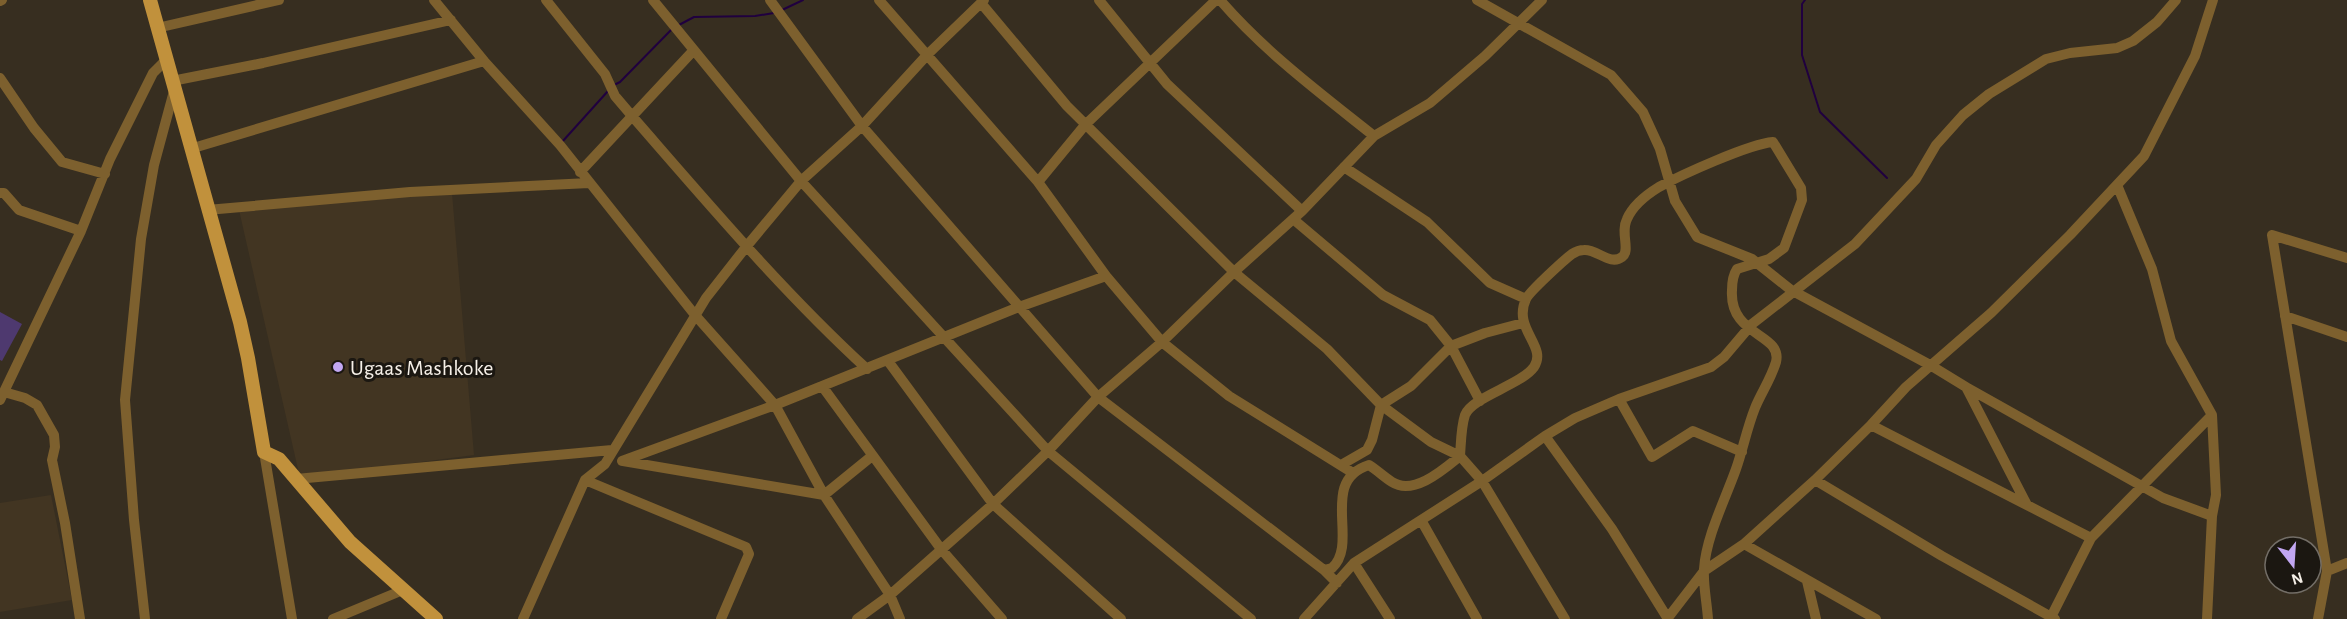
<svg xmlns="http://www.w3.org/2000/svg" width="2347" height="619" font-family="'Alegreya Sans',sans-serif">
  <rect width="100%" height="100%" fill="#372e20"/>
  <!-- built -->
  <path fill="#423522" d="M 452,193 L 474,455 L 300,478 L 239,210 Z
    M 51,495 L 72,600 L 0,612 L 0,503 Z"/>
  <!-- garden -->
  <path fill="#4e396f" d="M 0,312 L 22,324 L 2,361 L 0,360 Z"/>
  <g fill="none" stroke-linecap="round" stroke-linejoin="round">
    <!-- stream -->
    <path stroke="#20003f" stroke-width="2" d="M 1805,0 L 1802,4 L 1802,55 L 1820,112 L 1887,178
      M 782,10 L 803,0
      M 677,26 L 694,17 L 755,16 L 774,13
      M 614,85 L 620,82 L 672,29
      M 562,142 L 608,91"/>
    <!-- minor -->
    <path stroke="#7d602e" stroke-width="10" d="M 434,0 L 484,61 L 560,145 L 695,315 L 775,405 L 824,495 L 872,456
      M 546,0 L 605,74 L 615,96 L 632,116 C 707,202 782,291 867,369
      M 653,0 L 801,181 L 1048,451 L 1251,619
      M 770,0 L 862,126 L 1098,397 L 1324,570 L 1337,583
      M 879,0 L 1038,182 L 1106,276 L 1162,342 L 1229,396 L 1353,473
      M 1099,0 L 1167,84 L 1302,211
      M 1220,0 C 1265,52 1320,93 1374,136
      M 1477,0 L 1611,75 L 1643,112 L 1660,149 L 1675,201 L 1697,237 L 1752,259 L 1791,290 L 1930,365 L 1966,387 L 2027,505
      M 0,1 L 2,0
      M 981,3 L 1067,106 L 1234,272 L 1327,349 L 1381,405 L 1431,442 L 1460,456 L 1482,481 L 1565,619
      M 157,28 L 279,0
      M 0,78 L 34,128 L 62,162 L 105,174
      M 172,81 L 263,63 L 451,20
      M 190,149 L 484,61
      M 1344,167 L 1427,222 L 1490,283 L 1526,299
      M 580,172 L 693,51
      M 1038,182 L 1085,125 L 1216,0
      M 2117,185 L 2152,269 L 2171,341 L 2212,415 L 2216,495 L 2212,516 L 2207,619
      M 0,193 L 4,193 L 19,210 L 81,231
      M 207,210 L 410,192 L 589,183
      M 1293,219 L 1383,295 L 1430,320 L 1451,346 L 1480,401
      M 2285,316 L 2347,337
      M 888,361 L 993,504 L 1121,619
      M 822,386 L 941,549 L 1002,619
      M 1966,387 L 2163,498 L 2212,516
      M 4,392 L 25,398 L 37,405 L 54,435 L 55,447 L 52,460 L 65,523 L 80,619
      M 1619,399 L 1652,457 L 1693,431 L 1742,452
      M 0,400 L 81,231 L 110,159 L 153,73 L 166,60
      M 1871,425 L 2091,538
      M 1545,436 L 1612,529 L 1668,619
      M 264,452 L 292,619
      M 622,461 L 775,405 L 1019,307 L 1106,276
      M 623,461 L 824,495 L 890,595 L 900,619
      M 1341,465 L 1367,450 L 1372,440 L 1381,405 L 1411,386 L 1451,346 L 1485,333 L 1523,323
      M 296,479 L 612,450
      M 585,480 L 746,547 L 749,554 L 721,619
      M 1815,480 L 1942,556 L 2055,619
      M 1421,520 L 1477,619
      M 1744,544 L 1876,619
      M 1354,563 L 1390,619
      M 1324,570 L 1332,568 C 1360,543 1318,481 1369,465 C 1377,470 1384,477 1392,482 C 1414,496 1444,469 1460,456 C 1461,443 1461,427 1465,415 C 1472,397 1521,385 1534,367 C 1548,346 1512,329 1526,299 C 1529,292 1564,260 1572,254 C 1575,252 1580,250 1584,250 C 1597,249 1610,266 1622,257 C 1631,251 1620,233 1627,219 C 1633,205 1646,195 1659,187 C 1681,175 1749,144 1773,142 L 1801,188 L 1802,200 L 1784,248 L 1769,259 L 1737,269 C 1733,275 1732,283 1732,290 C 1729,337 1783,333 1776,362 C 1771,379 1761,393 1755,408 C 1747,428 1743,449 1736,469 C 1725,500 1706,537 1704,569 C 1703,585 1707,603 1708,619
      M 2327,571 L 2347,563
      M 1807,581 L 1816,619
      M 145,619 L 134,520 L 125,400 L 141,239 L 154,165 L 174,91
      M 333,619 L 403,590
      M 523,619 L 585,480 L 605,464 L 706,298 L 746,247 L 801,181 L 862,126 L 927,55 L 984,0
      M 857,619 L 890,595 L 993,504 L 1048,451 L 1098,397 L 1162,342 L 1234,272 L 1302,211 L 1374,136 L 1430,103 L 1485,56 L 1542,0
      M 1304,619 L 1354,563 L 1482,481 L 1545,436 L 1575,418 L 1619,399 L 1711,367 L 1724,357 L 1752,324 L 1855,244 L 1916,179 L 1936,145 L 1963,115 L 1989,94 L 2046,59 L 2070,53 L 2117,48 L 2133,41 L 2157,22 L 2176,0
      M 1667,619 L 1704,571 L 1744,544 L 1815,480 L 1871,425 L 1906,387 L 1991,313 L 2070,235 L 2144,156 L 2195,56 L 2213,0
      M 2050,619 L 2091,538 L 2212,415
      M 2318,619 L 2327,571 L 2272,235 L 2347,258"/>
    <!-- major -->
    <path stroke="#c1913c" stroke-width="14" d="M 150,0 L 240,322 L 248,358 L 264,452 L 279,459 L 350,542 L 436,619"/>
  </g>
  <!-- markers -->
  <circle fill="#c2a7f2" stroke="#1b1711" stroke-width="2" cx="338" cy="367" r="6"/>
  <g text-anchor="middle" stroke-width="6" stroke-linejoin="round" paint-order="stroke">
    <!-- poi labels -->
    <g font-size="22" fill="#f6f0e8" stroke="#1b1711" text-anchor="start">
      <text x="350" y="375">Ugaas Mashkoke</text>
    </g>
  </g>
  <!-- north arrow -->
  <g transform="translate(2293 565) rotate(163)"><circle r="28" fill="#1b1711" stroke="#736e67" stroke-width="1.5"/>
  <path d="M0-4.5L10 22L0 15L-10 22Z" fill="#c2a7f2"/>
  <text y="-9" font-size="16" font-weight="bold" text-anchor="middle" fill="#f6f0e8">N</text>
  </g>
</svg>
